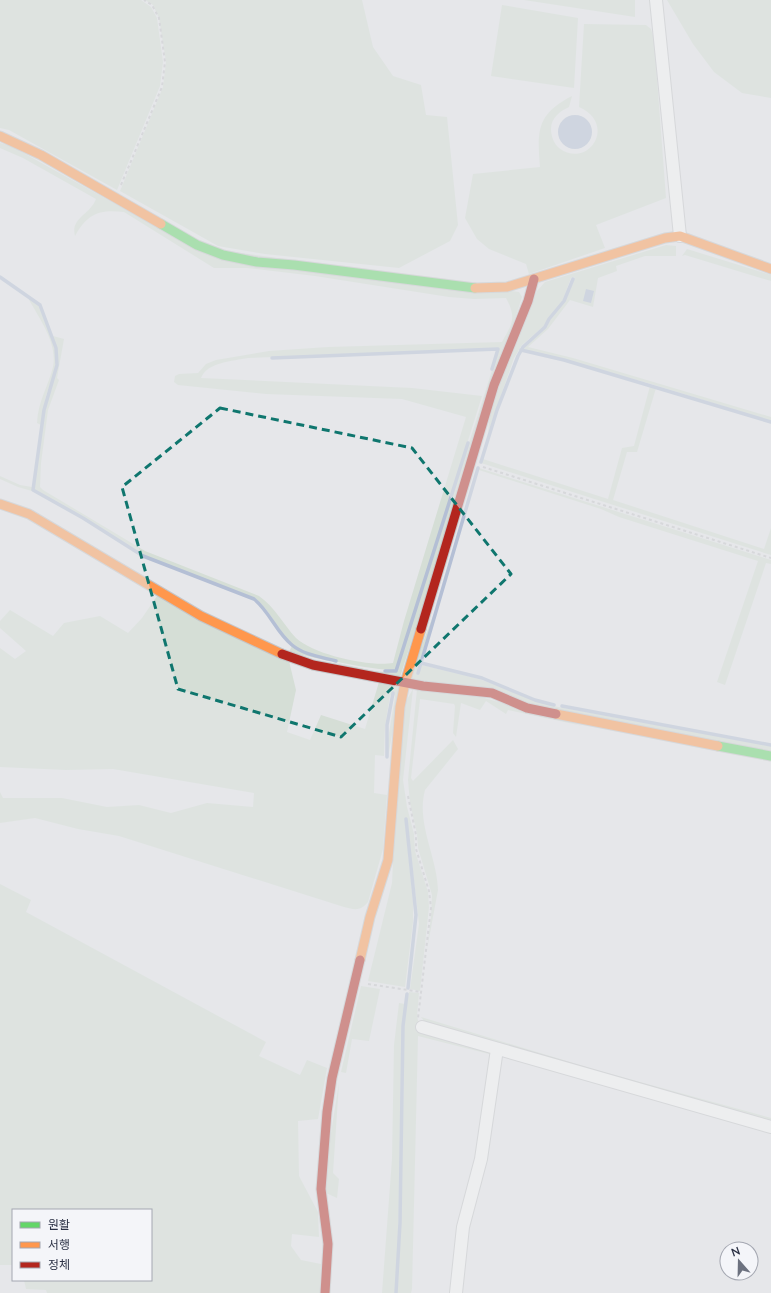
<svg xmlns="http://www.w3.org/2000/svg" width="771" height="1293" font-family="Lato,'Noto Sans KR',sans-serif">
  <rect width="100%" height="100%" fill="#e6e7ea"/>
  <!-- green -->
  <path fill="#d5ded6" d="M 0,0 L 141,0 L 151,7 L 157,18 L 163,62 L 160,86 L 117,190 L 9,130 L 0,128 Z
    M 145,0 L 362,0 L 373,47 L 393,76 L 421,85 L 426,115 L 447,117 L 458,225 L 450,241 L 399,268 L 265,254 L 218,246 L 120,191 L 163,87 L 166,62 L 159,18 L 153,5 Z
    M 524,0 L 635,0 L 635,17 Z
    M 667,0 L 771,0 L 771,98 L 742,93 L 714,72 L 693,44 Z
    M 502,5 L 578,18 L 574,88 L 491,76 Z
    M 584,24 L 646,25 L 651,29 L 654,39 L 666,198 L 596,225 L 605,248 L 529,274 L 526,264 L 489,249 L 477,239 L 465,218 L 473,174 L 540,167 C 537,130 537,114 572,96 L 569,107 C 560,111 551,118 551,129 C 551,136 554,144 559,148 C 588,170 618,124 579,107 Z
    M 0,143 L 11,146 L 191,246 L 519,292 L 522,297 L 400,677 L 289,652 L 292,646 C 314,658 373,676 397,671 L 499,348 L 248,358 C 233,361 207,362 201,378 L 412,388 L 482,396 L 396,670 C 373,670 308,659 292,644 C 277,630 271,611 255,598 L 143,555 L 83,518 L 34,490 C 37,463 40,437 44,410 C 49,380 64,369 53,336 L 64,339 L 57,378 L 59,380 L 48,410 L 41,463 L 40,487 L 43,490 L 145,551 L 259,596 C 275,607 283,624 296,638 C 314,655 370,667 393,663 L 404,621 L 466,417 L 402,399 L 266,394 L 178,385 L 174,382 L 175,376 L 179,374 L 198,373 L 206,364 L 216,360 L 269,351 L 328,347 L 502,342 C 512,324 517,318 506,298 L 474,299 L 449,297 L 315,276 L 247,268 L 214,268 L 124,212 C 99,209 87,214 75,236 C 70,218 90,215 96,199 L 23,158 L 0,148 Z
    M 666,245 L 676,246 L 676,256 L 645,256 L 616,266 L 617,271 L 598,278 L 593,307 L 570,300 L 548,329 L 528,347 L 573,358 L 771,417 L 771,421 L 651,384 L 523,349 L 547,327 L 550,318 L 565,302 L 575,278 L 573,277 L 571,278 L 562,302 L 549,318 L 545,325 L 522,345 L 514,358 L 488,433 L 491,404 L 537,291 L 545,282 Z
    M 687,249 L 771,275 L 771,281 L 685,255 L 682,256 Z
    M 27,296 L 39,305 L 47,322 L 57,356 L 54,373 L 46,396 L 41,425 L 37,423 C 38,401 48,387 53,367 C 58,342 38,317 27,296 Z
    M 650,386 L 656,388 L 637,452 L 627,452 L 613,500 L 764,549 L 771,528 L 771,555 L 481,463 L 483,459 L 608,499 L 622,448 L 634,446 Z
    M 479,468 L 771,560 L 771,564 L 766,563 L 725,685 L 717,682 L 758,561 L 619,517 L 601,509 L 479,470 Z
    M 0,476 L 20,485 L 32,487 L 32,491 L 18,487 L 0,479 Z
    M 157,596 L 289,661 L 296,690 L 287,732 L 310,740 L 321,715 L 365,729 L 379,682 L 401,686 L 388,757 L 388,739 L 395,697 L 393,692 L 390,696 L 385,727 L 384,756 L 375,755 L 374,793 L 387,795 L 383,849 L 368,902 C 361,911 355,910 344,907 L 119,836 L 78,829 L 35,818 L 0,823 L 0,792 L 3,798 L 62,798 L 107,807 L 139,805 L 171,813 L 207,803 L 253,807 L 254,793 L 113,769 L 66,770 L 0,767 L 0,648 L 15,659 L 26,651 L 0,628 L 0,621 L 10,610 L 53,636 L 64,623 L 100,616 L 128,633 L 142,618 Z
    M 435,611 L 416,674 L 422,665 C 442,670 462,674 482,680 C 506,688 528,699 553,706 L 771,746 L 771,755 L 409,679 Z
    M 413,689 L 403,780 L 407,807 L 414,834 L 415,851 L 428,892 L 429,907 L 420,991 L 410,989 L 419,924 L 407,820 L 405,820 L 413,902 L 413,922 L 405,987 L 368,981 L 392,883 L 397,780 L 405,703 Z
    M 417,689 L 467,693 L 583,726 L 508,710 L 506,714 L 486,701 L 480,710 L 461,703 L 456,737 L 453,733 L 455,706 L 454,704 L 420,699 L 411,778 L 413,781 L 453,740 L 458,749 L 425,790 C 416,824 437,856 438,890 L 427,949 L 431,917 L 432,895 L 418,848 L 417,834 L 410,803 L 408,780 Z
    M 0,884 L 31,900 L 26,912 L 266,1042 L 259,1056 L 300,1075 L 307,1060 L 327,1068 L 318,1119 L 298,1121 L 299,1176 L 318,1212 L 319,1237 L 292,1234 L 291,1246 L 301,1260 L 321,1264 L 320,1293 L 47,1293 L 46,1290 L 26,1289 L 24,1280 L 151,1280 L 151,1210 L 13,1210 L 13,1265 L 0,1265 Z
    M 361,986 L 380,989 L 369,1041 L 352,1039 L 346,1073 L 341,1072 Z
    M 409,992 L 419,993 L 417,1016 L 419,1024 L 492,1050 L 493,1055 L 418,1036 L 412,1289 L 411,1293 L 397,1293 L 401,1223 L 404,1056 L 403,1026 Z
    M 399,1003 L 405,1004 L 402,1026 L 403,1074 L 397,1270 L 395,1293 L 382,1293 L 392,1159 L 394,1045 Z
    M 421,1017 L 596,1070 L 771,1118 L 771,1124 L 425,1022 Z
    M 339,1083 L 333,1173 L 339,1179 L 337,1198 L 326,1193 L 323,1183 Z"/>
  <!-- water -->
  <path fill="#b4bfd5" d="M558 132a17 17 0 1 1 34 0a17 17 0 1 1-34 0Z
    M 586,289 L 594,291 L 591,303 L 583,301 Z"/>
  <g fill="none" stroke-linecap="round" stroke-linejoin="round">
    <!-- stream -->
    <path stroke="#b4bfd5" stroke-width="3.5" d="M 0,277 L 40,305 L 56,348 L 57,365 L 44,410 L 33,490 L 83,518 L 143,556 L 254,599 C 270,612 276,632 292,645 C 304,655 321,657 336,661
      M 521,350 L 564,360 L 771,422
      M 272,358 L 498,349 L 492,369
      M 481,462 L 497,410 L 518,356 L 523,347 L 545,327 L 549,319 L 564,301 L 573,279
      M 421,663 L 482,678 L 535,700 L 554,705
      M 385,671 L 396,671 L 468,443
      M 418,673 L 478,468
      M 562,706 L 771,745
      M 387,757 L 387,725 L 393,693
      M 406,819 L 416,915 L 408,988
      M 396,1293 L 400,1223 L 403,1026 L 407,994"/>
    <defs>
      <path id="street" d="M 656,0 L 680,236
        M 422,1027 L 771,1127
        M 456,1293 L 463,1227 L 481,1159 L 497,1049"/>
      <path id="fast" d="M 161,224 L 197,245 L 223,255 L 257,262 L 294,265 L 475,288
        M 718,746 L 771,756"/>
      <path id="slow" d="M 0,136 L 41,155 L 161,224
        M 475,288 L 507,287 L 665,238 L 680,236 L 771,269
        M 0,504 L 29,514 L 201,616 L 282,654
        M 556,714 L 718,746
        M 360,960 L 370,917 L 388,860 L 400,707 L 405,683 L 421,629"/>
      <path id="jam" d="M 421,629 L 494,385 L 528,301 L 534,279
        M 282,654 L 313,665 L 423,686 L 492,693 L 527,708 L 556,714
        M 325,1293 L 328,1244 L 321,1189 L 327,1112 L 332,1078 L 360,960"/>
    </defs>
    <!-- street casing -->
    <use href="#street" stroke="#c4c5c8" stroke-width="14"/>
    <!-- fast casing -->
    <use href="#fast" stroke="#c4c5c8" stroke-width="11"/>
    <!-- slow casing -->
    <use href="#slow" stroke="#c4c5c8" stroke-width="11"/>
    <!-- jam casing -->
    <use href="#jam" stroke="#c4c5c8" stroke-width="11"/>
    <!-- path -->
    <path stroke="#c5c5ca" stroke-width="2" stroke-dasharray="3 3" stroke-linecap="butt" d="M 121,185 L 162,87 L 165,62 L 159,18 L 152,5 L 144,0
      M 483,467 L 771,558
      M 408,796 L 416,835 L 416,849 L 429,891 L 431,908 L 418,1018
      M 368,984 L 421,992"/>
    <!-- street -->
    <use href="#street" stroke="#f5f5f7" stroke-width="12"/>
    <!-- fast -->
    <use href="#fast" stroke="#63d668" stroke-width="9"/>
    <!-- slow -->
    <use href="#slow" stroke="#ff974d" stroke-width="9"/>
    <!-- jam -->
    <use href="#jam" stroke="#b3261e" stroke-width="9"/>
  </g>
  <!-- marked area -->
  <path d="M0 0H771V1293H0ZM 220,408 L 412,448 L 511,574 L 341,737 L 178,689 L 122,487 Z" fill="#e6e7ea" fill-opacity=".55" fill-rule="evenodd"/>
  <path fill="none" stroke="#0f766e" stroke-width="3" stroke-dasharray="8 5" stroke-linejoin="round" d="M 220,408 L 412,448 L 511,574 L 341,737 L 178,689 L 122,487 Z"/>
  <!-- legend -->
  <rect x="12" y="1209" width="140" height="72" fill="#f4f5f9" stroke="#a4a7b1"/>
  <rect x="20" y="1222" width="20" height="6" fill="#63d668" stroke="#a4a7b1"/>
  <text x="48" y="1229" font-size="12" fill="#2b3145">원활</text>
  <rect x="20" y="1242" width="20" height="6" fill="#ff974d" stroke="#a4a7b1"/>
  <text x="48" y="1249" font-size="12" fill="#2b3145">서행</text>
  <rect x="20" y="1262" width="20" height="6" fill="#b3261e" stroke="#a4a7b1"/>
  <text x="48" y="1269" font-size="12" fill="#2b3145">정체</text>
  <!-- north arrow -->
  <g transform="translate(739 1261) rotate(340)"><circle r="19" fill="#f4f5f9" stroke="#a4a7b1"/>
  <path d="M0-3L7 15L0 10L-7 15Z" fill="#6c717f"/>
  <text y="-6" font-size="11" font-weight="bold" text-anchor="middle" fill="#2b3145">N</text>
  </g>
</svg>
